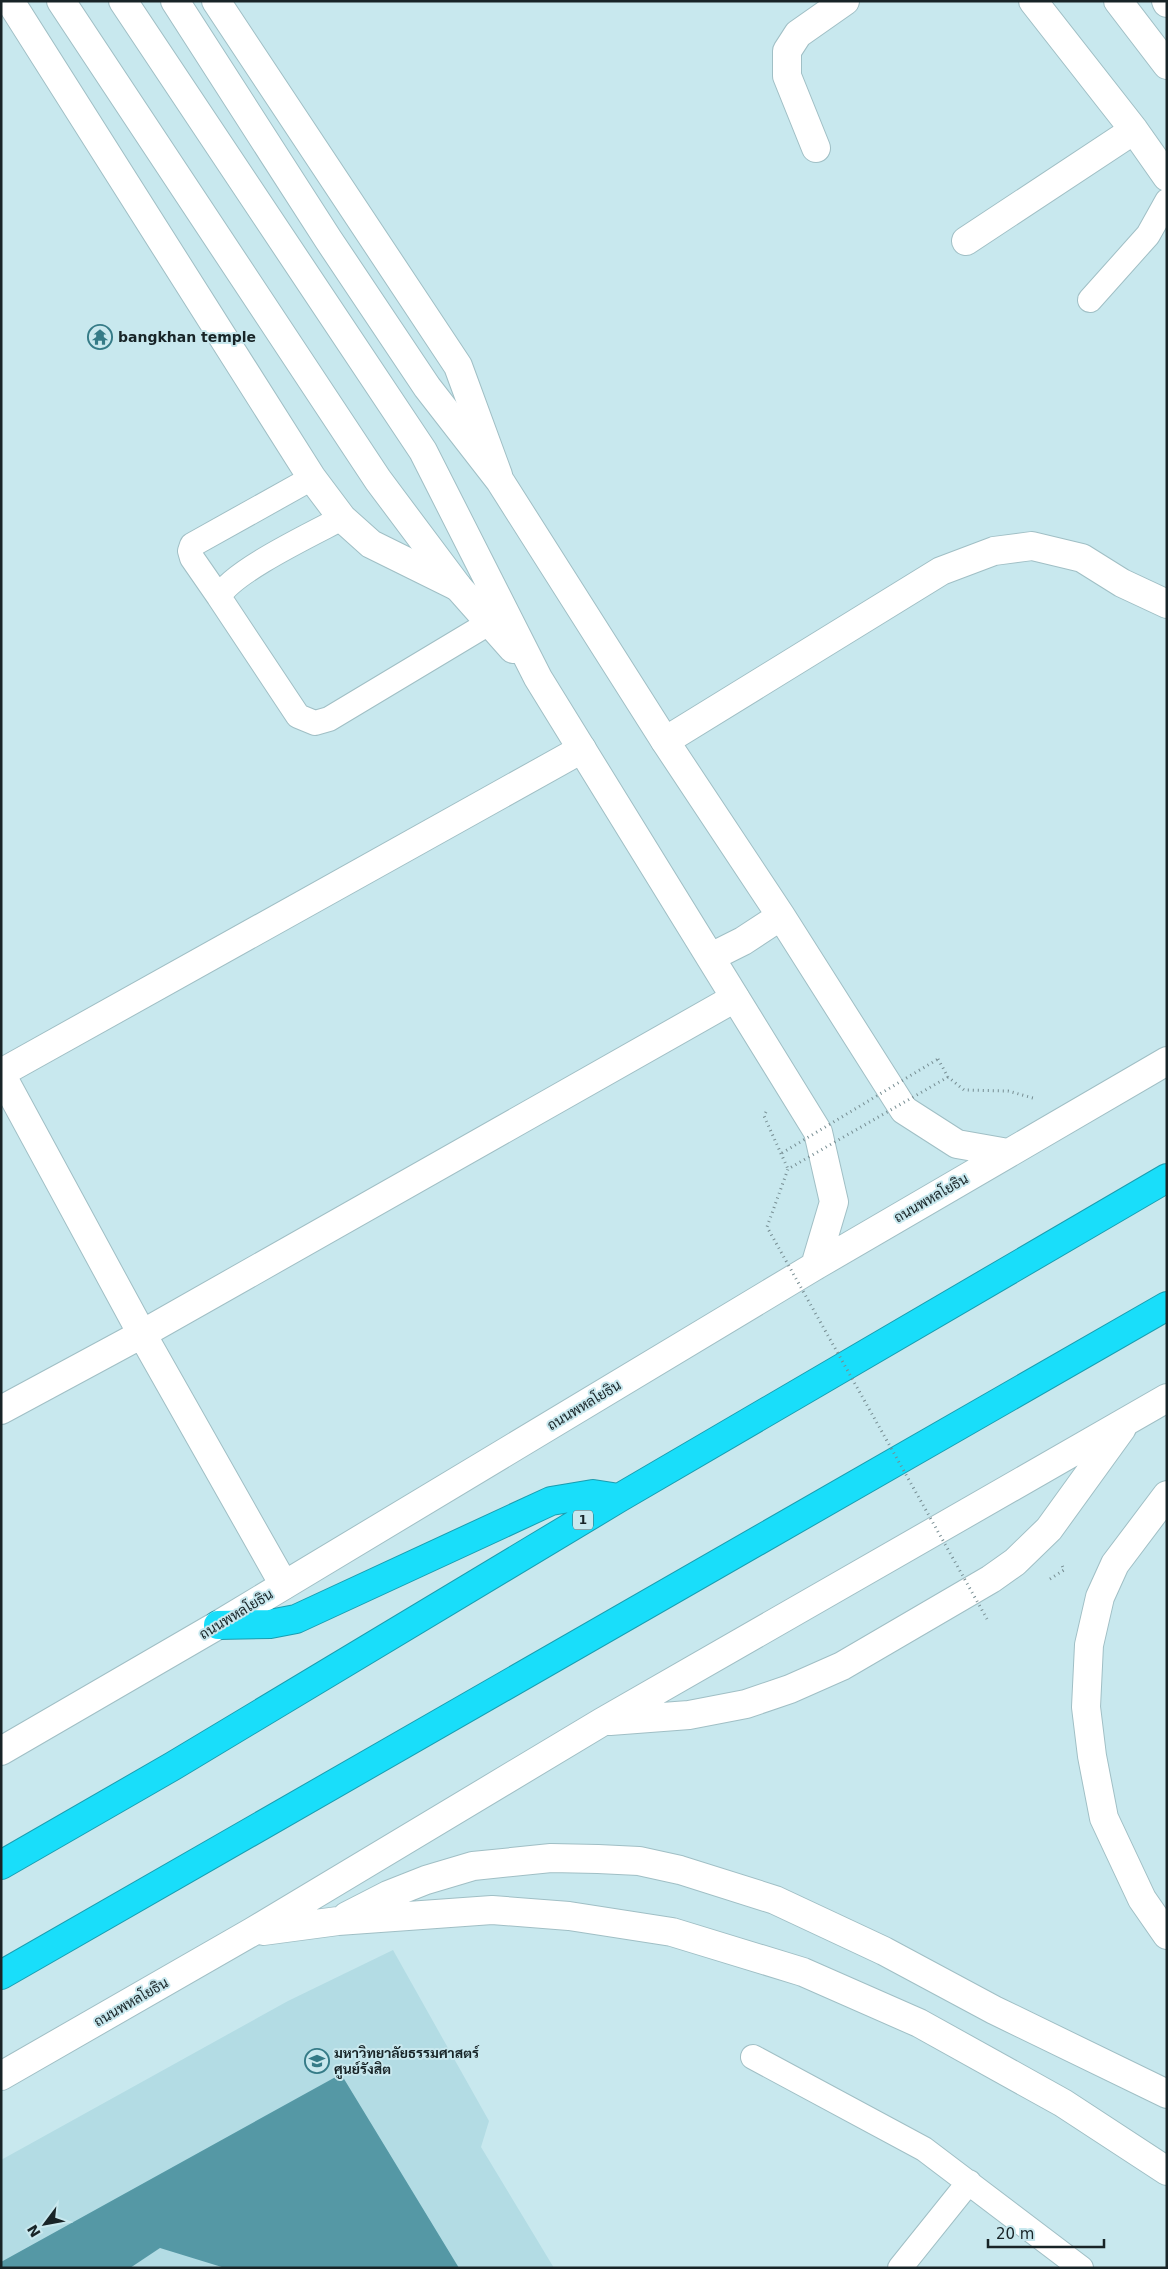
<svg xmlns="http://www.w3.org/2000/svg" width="1168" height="2269" font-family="'DejaVu Sans',Sarabun,sans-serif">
  <rect width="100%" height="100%" fill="#c8e8ee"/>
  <!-- built -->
  <path fill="#b3dce4" d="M 393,1950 L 489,2121 L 481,2147 L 554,2268 L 1,2268 L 1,2160 L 288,2001 Z"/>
  <!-- water -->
  <path fill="#5598a5" d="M 341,2074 L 459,2268 L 225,2268 L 160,2248 L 130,2268 L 1,2268 L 1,2262 Z"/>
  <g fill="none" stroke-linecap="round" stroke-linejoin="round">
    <defs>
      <path id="lane" d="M 1090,300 L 1148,235 L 1167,201
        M 342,518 C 314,533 231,572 219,597 L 298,716 L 315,723 L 329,719 L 489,623
        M 219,597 L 192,558 L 190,551 L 192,545 L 312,478
        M 753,2057 L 924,2149 L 1081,2268
        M 900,2268 L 969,2182"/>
      <path id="street" d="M 10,1 L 312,478 L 342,518 L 371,544 L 458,587
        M 216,1 L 458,366 L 498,475
        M 1033,1 L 1134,130 L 1167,177
        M 816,148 L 787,76 L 787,51 L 798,34 L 845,1
        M 966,241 L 1134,130
        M 665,741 L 941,571 L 994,551 L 1032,546 L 1082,558 L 1122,583 L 1167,604
        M 1,1073 L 582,749
        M 1,1074 L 142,1334 L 284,1585
        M 1,1410 L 142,1334 L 735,998"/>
      <path id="secondary" d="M 61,1 L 378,480 L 458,587 L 513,649
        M 123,1 L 423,451 L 538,678 L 818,1132 L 834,1202 L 815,1266
        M 175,1 L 328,239 L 427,387 L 500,481 L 665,741 L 781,916 L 904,1110 L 957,1144 L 1008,1153
        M 1118,1 L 1167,65
        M 1166,1 L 1167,3
        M 711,957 L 743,941 L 781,916
        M 1167,1495 L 1115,1564 L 1100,1597 L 1089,1645 L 1086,1707 L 1092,1756 L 1104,1818 L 1142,1899 L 1167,1935
        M 610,1721 L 689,1715 L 746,1704 L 790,1689 L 842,1666 L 991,1579 L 1015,1562 L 1049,1529 L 1122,1428
        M 1,1751 L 218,1625 L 815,1266 L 1167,1061
        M 347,1916 L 388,1895 L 426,1880 L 473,1866 L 551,1858 L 598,1859 L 639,1861 L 680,1870 L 775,1900 L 884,1951 L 994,2010 L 1167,2094
        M 263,1931 L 338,1921 L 492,1910 L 569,1916 L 672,1932 L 803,1972 L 919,2023 L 1063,2103 L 1167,2171
        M 1,2076 L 252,1932 L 602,1722 L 1167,1398"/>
      <path id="highway" d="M 218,1625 L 270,1624 L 296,1619 L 551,1501 L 593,1494 L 619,1498
        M 1,1865 L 173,1766 L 619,1498 L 1167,1178
        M 1,1975 L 1167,1306"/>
    </defs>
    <!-- lane casing -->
    <use href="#lane" stroke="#a0bfc5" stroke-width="26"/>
    <!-- street casing -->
    <use href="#street" stroke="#a0bfc5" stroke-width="30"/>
    <!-- secondary casing -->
    <use href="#secondary" stroke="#a0bfc5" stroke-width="30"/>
    <!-- highway casing -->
    <use href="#highway" stroke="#199db0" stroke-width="30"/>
    <!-- path -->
    <path stroke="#768d92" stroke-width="3" stroke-dasharray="1 4" stroke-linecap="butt" d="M 938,1059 L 948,1077 L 964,1090 L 1008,1091 L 1033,1098
      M 766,1112 L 764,1116 L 788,1169
      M 1050,1579 L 1064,1570 L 1062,1565"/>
    <!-- lane -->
    <use href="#lane" stroke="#fff" stroke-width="24"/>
    <!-- street -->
    <use href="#street" stroke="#fff" stroke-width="28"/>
    <!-- secondary -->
    <use href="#secondary" stroke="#fff" stroke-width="28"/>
    <!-- highway -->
    <use href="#highway" stroke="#19defa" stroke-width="28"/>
    <!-- path-bridge -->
    <path stroke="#768d92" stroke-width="3" stroke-dasharray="1 4" stroke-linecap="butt" d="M 948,1077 L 788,1169 L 767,1227 L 987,1619
      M 782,1153 L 938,1059"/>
  </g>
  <!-- icons -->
  <defs>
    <symbol id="temple-ring" viewBox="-11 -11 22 22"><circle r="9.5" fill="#c8e8ee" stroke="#357b87" stroke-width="1.5"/><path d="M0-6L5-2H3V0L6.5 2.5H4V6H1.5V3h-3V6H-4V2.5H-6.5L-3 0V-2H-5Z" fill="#357b87"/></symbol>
    <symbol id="university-ring" viewBox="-11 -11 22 22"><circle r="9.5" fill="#c8e8ee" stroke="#357b87" stroke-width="1.5"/><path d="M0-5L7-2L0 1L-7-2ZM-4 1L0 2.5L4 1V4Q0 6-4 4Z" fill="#357b87"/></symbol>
  </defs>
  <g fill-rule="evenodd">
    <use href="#temple-ring" x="86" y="323" width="28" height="28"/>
    <use href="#university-ring" x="303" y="2047" width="28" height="28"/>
  </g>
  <g text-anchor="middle" stroke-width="4" stroke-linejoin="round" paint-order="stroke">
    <!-- shield labels -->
    <rect fill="#c8e8ee" stroke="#4d5f63" stroke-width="1" x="573" y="1510.5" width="20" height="19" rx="4"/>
    <g font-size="12" font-weight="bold" fill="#182427">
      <text x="583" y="1524">1</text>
    </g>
    <!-- poi labels -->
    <g font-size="14" font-weight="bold" fill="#182427" stroke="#c8e8ee" text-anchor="start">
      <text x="118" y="342">bangkhan temple</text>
      <text x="334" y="2058">มหาวิทยาลัยธรรมศาสตร์<tspan x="334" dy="16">ศูนย์รังสิต</tspan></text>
    </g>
    <!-- street labels -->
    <g font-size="14" fill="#182427" stroke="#c8e8ee">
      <text transform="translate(931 1198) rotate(-30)" y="5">ถนนพหลโยธิน</text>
      <text transform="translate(584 1405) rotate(-31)" y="5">ถนนพหลโยธิน</text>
      <text transform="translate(236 1614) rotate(-31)" y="5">ถนนพหลโยธิน</text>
      <text transform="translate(131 2002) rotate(-30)" y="5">ถนนพหลโยธิน</text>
    </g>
  </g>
  <!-- border -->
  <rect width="1168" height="2269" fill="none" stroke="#182427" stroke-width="5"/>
  <!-- north arrow -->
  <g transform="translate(45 2224) rotate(238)" stroke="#c8e8ee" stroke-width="4" paint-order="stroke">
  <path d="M0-4L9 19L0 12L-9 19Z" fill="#182427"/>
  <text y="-8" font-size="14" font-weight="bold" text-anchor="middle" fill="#182427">N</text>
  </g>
  <!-- scale -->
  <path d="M988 2239v8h116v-8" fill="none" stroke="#182427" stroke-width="2.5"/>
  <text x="996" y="2239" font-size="15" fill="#182427" stroke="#c8e8ee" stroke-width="4" paint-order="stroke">20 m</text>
</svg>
